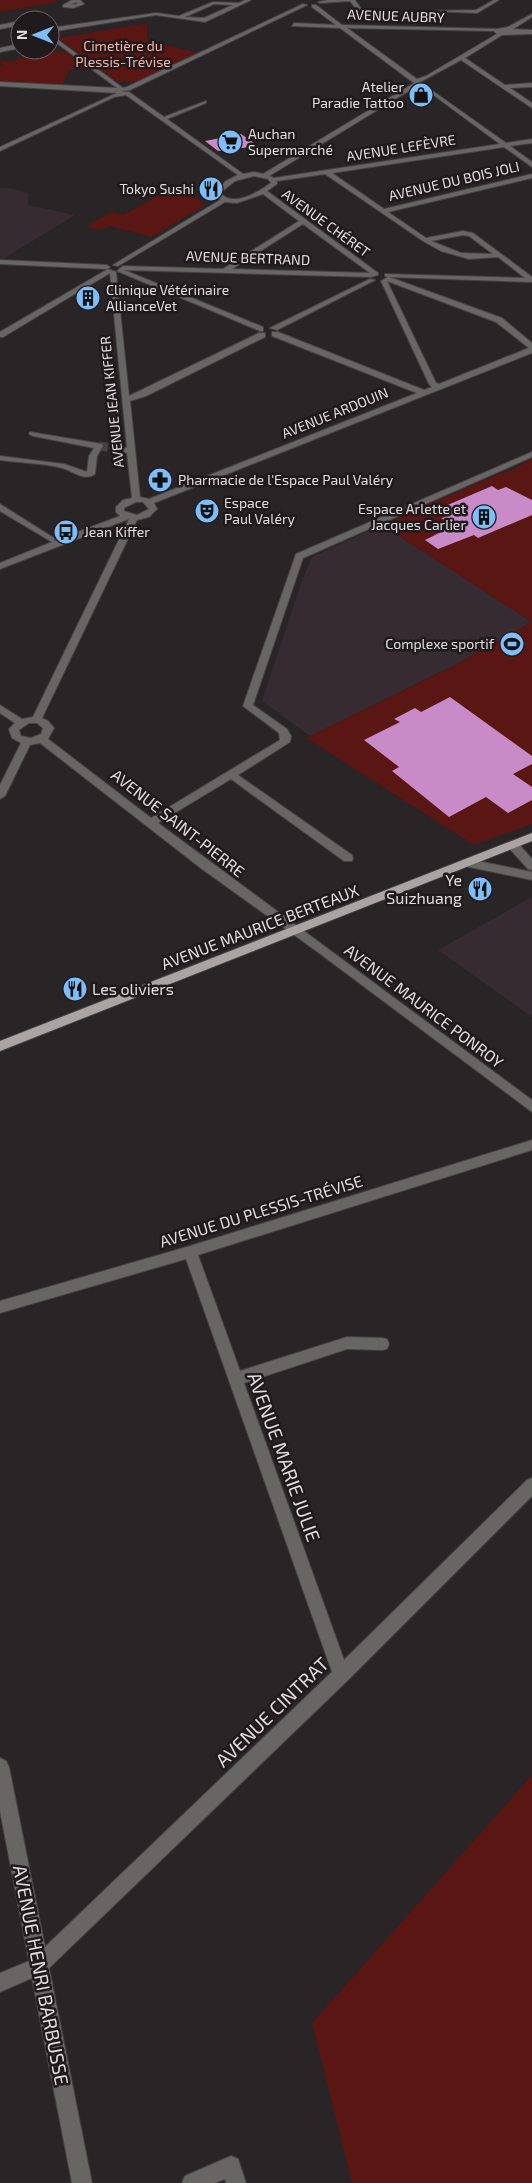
<svg xmlns="http://www.w3.org/2000/svg" width="532" height="2183" font-family="'Exo 2',sans-serif">
  <rect width="100%" height="100%" fill="#292426"/>
  <!-- built -->
  <path fill="#362b31" d="M 0,188 L 11,188 L 28,193 L 28,205 L 75,215 L 3,259 L 0,259 Z
    M 382,525 L 532,622 L 453,666 L 310,736 L 262,701 L 303,578 L 312,557 Z
    M 532,897 L 532,1017 L 438,950 Z"/>
  <!-- green -->
  <path fill="#591612" d="M 0,0 L 56,0 L 58,2 L 0,12 Z
    M 147,23 L 147,41 L 199,53 L 137,82 L 116,81 L 58,38 Z
    M 55,52 L 68,52 L 91,68 L 69,70 L 62,86 L 0,83 L 0,66 L 2,65 L 0,60 L 12,62 L 26,56 L 36,55 L 37,53 Z
    M 166,191 L 197,198 L 205,205 L 152,237 L 110,226 L 99,230 L 86,226 L 112,212 L 123,215 Z
    M 532,459 L 532,824 L 474,845 L 306,738 L 453,666 L 532,622 L 382,525 L 500,473 C 514,472 520,464 532,459 Z
    M 532,1775 L 532,2183 L 352,2183 L 312,2023 Z"/>
  <!-- building -->
  <path fill="#c98bc7" d="M 241,134 L 258,146 L 218,151 L 205,141 Z
    M 492,486 L 498,490 L 506,487 L 532,500 L 532,515 L 478,538 L 474,535 L 438,549 L 425,540 L 441,532 L 432,526 L 445,520 L 441,518 L 446,517 L 436,510 Z
    M 450,697 L 532,756 L 532,764 L 513,774 L 532,787 L 532,800 L 508,813 L 486,797 L 449,817 L 392,771 L 399,767 L 364,740 L 400,722 L 394,719 L 415,708 L 421,712 Z"/>
  <g fill="none" stroke-linecap="round" stroke-linejoin="round">
    <!-- minor-tunnel -->
    <path stroke="#454042" stroke-width="9" stroke-dasharray="9 4.5" stroke-linecap="butt" d="M 99,446 L 114,448"/>
    <defs>
      <path id="minor" d="M 72,0 L 80,0 L 84,4 L 73,8 L 63,7 L 63,5 ZM 76,2 L 78,4 L 70,5 Z
        M 245,0 L 251,0 L 205,22 L 156,15 L 50,32 L 50,28 L 156,13 L 179,16 L 213,2 L 239,3 ZM 214,4 L 233,5 L 204,18 L 185,17 Z
        M 328,0 L 355,0 L 362,10 L 358,11 L 350,1 L 320,3 L 318,2 Z
        M 494,0 L 499,0 L 477,13 L 428,11 L 476,10 Z
        M 303,4 L 307,5 L 130,90 L 121,91 L 129,92 L 164,117 L 206,101 L 206,103 L 167,119 L 243,174 L 254,172 L 263,174 L 414,83 L 340,28 L 292,26 L 294,23 L 336,25 L 312,7 L 312,5 L 316,5 L 342,25 L 497,29 L 508,27 L 532,14 L 532,17 L 513,29 L 532,30 L 532,34 L 502,35 L 465,58 L 505,85 L 532,83 L 532,87 L 510,88 L 532,103 L 532,108 L 461,60 L 420,82 L 506,143 L 532,139 L 532,143 L 510,146 L 532,162 L 532,167 L 504,147 L 332,173 L 384,209 L 532,174 L 532,178 L 388,212 L 426,238 L 463,231 L 473,233 L 532,277 L 532,282 L 389,277 L 502,318 L 532,343 L 532,353 L 154,503 L 157,509 L 149,517 L 137,520 L 42,718 L 48,721 L 54,728 L 48,739 L 151,818 L 280,740 L 279,733 L 243,706 L 296,554 L 532,452 L 532,457 L 303,558 L 253,705 L 287,729 L 291,736 L 290,742 L 238,775 L 352,855 L 353,858 L 352,861 L 344,861 L 231,779 L 158,823 L 532,1100 L 532,1112 L 315,950 L 202,869 L 40,743 L 30,745 L 5,796 L 0,799 L 0,785 L 21,743 L 12,738 L 9,729 L 15,723 L 0,713 L 0,705 L 22,719 L 33,717 L 129,519 L 0,569 L 0,563 L 52,542 L 0,511 L 0,504 L 54,538 L 54,541 L 120,516 L 116,512 L 116,507 L 123,500 L 132,498 L 127,453 L 110,448 L 114,446 L 127,448 L 110,273 L 3,337 L 0,337 L 0,332 L 108,269 L 116,272 L 129,396 L 259,333 L 265,333 L 265,337 L 146,396 L 130,401 L 140,497 L 149,499 L 417,393 L 272,336 L 272,332 L 278,332 L 424,390 L 432,387 L 429,384 L 381,281 L 388,277 L 385,276 L 385,274 L 525,278 L 498,257 L 469,259 L 441,251 L 423,241 L 325,174 L 277,181 L 277,184 L 267,191 L 378,273 L 378,275 L 371,277 L 124,270 L 263,327 L 263,331 L 260,331 L 117,271 L 123,266 L 223,269 L 299,221 L 263,194 L 237,203 L 225,202 L 118,266 L 113,265 L 220,200 L 215,192 L 226,181 L 238,175 L 126,95 L 114,97 L 0,151 L 0,147 L 117,93 L 0,86 L 0,82 L 117,88 L 50,38 L 50,34 L 123,88 L 127,87 ZM 347,28 L 494,31 L 497,34 L 426,76 L 417,79 ZM 417,86 L 424,88 L 500,144 L 274,178 L 269,176 ZM 254,176 L 268,179 L 271,183 C 258,192 234,208 220,193 L 235,181 ZM 303,224 L 370,273 L 232,269 ZM 463,235 L 469,236 L 493,254 L 461,253 L 431,241 ZM 387,281 L 496,322 L 529,348 L 439,384 L 436,383 ZM 136,502 L 143,502 L 149,509 L 137,515 L 124,511 L 124,508 ZM 29,723 L 37,723 L 43,728 L 41,734 L 31,738 L 21,736 L 19,730 Z
        M 20,21 L 20,25 L 0,29 L 0,25 Z
        M 20,44 L 20,48 L 0,52 L 0,48 Z
        M 0,260 L 107,265 L 110,267 L 107,269 L 0,264 Z
        M 370,279 L 375,280 L 277,330 L 270,328 Z
        M 30,432 L 102,444 L 103,446 L 97,456 L 95,474 C 85,482 73,471 62,468 C 43,463 20,463 0,460 L 0,456 L 64,464 L 87,472 L 89,456 L 94,448 L 33,436 L 29,434 Z
        M 513,841 L 517,842 L 532,859 L 532,870 L 528,869 L 509,848 L 508,845 L 509,842 Z
        M 468,859 L 532,872 L 532,880 L 464,866 L 463,863 L 464,860 Z
        M 532,1140 L 532,1150 L 198,1255 L 240,1371 L 347,1337 L 382,1338 L 387,1339 L 389,1344 L 387,1349 L 382,1350 L 347,1349 L 244,1383 L 344,1660 L 527,1480 L 532,1478 L 532,1496 L 347,1681 L 49,1968 L 92,2183 L 72,2183 L 32,1978 L 0,1992 L 0,1973 L 29,1961 L 0,1811 L 0,1758 L 6,1761 L 9,1767 L 45,1947 L 332,1672 L 186,1259 L 0,1313 L 0,1301 L 190,1246 Z
        M 231,2156 L 238,2159 L 246,2183 L 226,2183 L 225,2179 L 215,2183 L 182,2183 L 185,2176 Z"/>
      <path id="major" d="M 532,833 L 532,841 L 0,1051 L 0,1041 Z"/>
    </defs>
    <!-- minor casing -->
    <use href="#minor" stroke="#464244" stroke-width="2"/>
    <!-- major casing -->
    <use href="#major" stroke="#464244" stroke-width="2"/>
    <!-- minor -->
    <use href="#minor" fill="#686565" fill-rule="evenodd"/>
    <!-- major -->
    <use href="#major" fill="#aba4a5" fill-rule="evenodd"/>
  </g>
  <!-- icons -->
  <defs>
    <symbol id="shop-disc" viewBox="-11 -11 22 22"><circle r="9.5" fill="#7dbef9" stroke="#201a1d"/><path d="M-5-2.5h2.3a2.7 3.5 0 0 1 5.4 0H5L5.5 6h-11ZM-1.5-2.5h3a1.5 2.3 0 0 0-3 0Z" fill="#111"/></symbol>
    <symbol id="supermarket-disc" viewBox="-11 -11 22 22"><circle r="9.5" fill="#7dbef9" stroke="#201a1d"/><path d="M-6-5.5h2.5l.6 2H6L4.5 2H-2.5L-4.4-4H-6ZM-1.5 3.2a1.3 1.3 0 1 0 .1 0ZM3 3.2a1.3 1.3 0 1 0 .1 0Z" fill="#111"/></symbol>
    <symbol id="restaurant-disc" viewBox="-11 -11 22 22"><circle r="9.5" fill="#7dbef9" stroke="#201a1d"/><path d="M-5-6h1v4h1v-4h1v4h1v-4h1v5L-1.5 .5V6h-2V.5L-5-1ZM5-6V6H3V1.5H1.5Q1.5-4 5-6Z" fill="#111"/></symbol>
    <symbol id="building-disc" viewBox="-11 -11 22 22"><circle r="9.5" fill="#7dbef9" stroke="#201a1d"/><path d="M-4-6H4V6H1V3H-1V6H-4ZM-2.5-4.3h1.7v1.8h-1.7ZM.8-4.3h1.7v1.8H.8ZM-2.5-1h1.7V.8h-1.7ZM.8-1h1.7V.8H.8Z" fill="#111"/></symbol>
    <symbol id="pharmacy-disc" viewBox="-11 -11 22 22"><circle r="9.5" fill="#7dbef9" stroke="#201a1d"/><path d="M-2-6h4v4h4v4h-4v4h-4v-4h-4v-4h4Z" fill="#111"/></symbol>
    <symbol id="theatre-disc" viewBox="-11 -11 22 22"><circle r="9.5" fill="#7dbef9" stroke="#201a1d"/><path d="M-5-5.5Q0-4 5-5.5V0Q5 5 0 6Q-5 5-5 0ZM-3.3-2.5H-1v1.5H-3.3ZM1-2.5H3.3v1.5H1ZM-2.8 1Q0 5.5 2.8 1Z" fill="#111"/></symbol>
    <symbol id="bus-disc" viewBox="-11 -11 22 22"><circle r="9.5" fill="#7dbef9" stroke="#201a1d"/><path d="M-5-6H5V4H4V6H2V4H-2V6H-4V4H-5ZM-3.5-4V0h7V-4ZM-3.5 1.2v1.5H-2V1.2ZM2 1.2v1.5H3.5V1.2Z" fill="#111"/></symbol>
    <symbol id="stadium-disc" viewBox="-11 -11 22 22"><circle r="9.5" fill="#7dbef9" stroke="#201a1d"/><path d="M0-5a6.5 5 0 1 0 0 10a6.5 5 0 1 0 0-10ZM-3.5-1.8h7v3.6h-7Z" fill="#111"/></symbol>
  </defs>
  <g fill-rule="evenodd">
    <use href="#shop-disc" x="407" y="81" width="28" height="28"/>
    <use href="#supermarket-disc" x="216" y="128" width="28" height="28"/>
    <use href="#restaurant-disc" x="197" y="175" width="28" height="28"/>
    <use href="#building-disc" x="74" y="284" width="28" height="28"/>
    <use href="#pharmacy-disc" x="146" y="466" width="28" height="28"/>
    <use href="#theatre-disc" x="193" y="497" width="28" height="28"/>
    <use href="#building-disc" x="470" y="503" width="28" height="28"/>
    <use href="#bus-disc" x="52" y="518" width="28" height="28"/>
    <use href="#stadium-disc" x="498" y="630" width="28" height="28"/>
    <use href="#restaurant-disc" x="466" y="875" width="28" height="28"/>
    <use href="#restaurant-disc" x="61" y="975" width="28" height="28"/>
  </g>
  <g text-anchor="middle" stroke-width="5" stroke-linejoin="round" paint-order="stroke">
    <!-- far-street labels -->
    <g font-size="14" fill="#e1dddf" stroke="#201a1d">
      <text transform="translate(396 16) rotate(2)" y="5">AVENUE AUBRY</text>
      <text transform="translate(401 148) rotate(-9)" y="5">AVENUE LEFÈVRE</text>
      <text transform="translate(454 181) rotate(-13)" y="5">AVENUE DU BOIS JOLI</text>
      <text transform="translate(326 223) rotate(36)" y="5">AVENUE CHÉRET</text>
      <text transform="translate(248 258) rotate(2)" y="5">AVENUE BERTRAND</text>
      <text transform="translate(112 402) rotate(-96)" y="5">AVENUE JEAN KIFFER</text>
      <text transform="translate(335 413) rotate(-22)" y="5">AVENUE ARDOUIN</text>
    </g>
    <!-- far-park labels -->
    <g font-size="14" fill="#f9b3a9" stroke="#201a1d">
      <text x="123" y="51">Cimetière du<tspan x="123" dy="16">Plessis-Trévise</tspan></text>
    </g>
    <!-- far-poi labels -->
    <g font-size="14" fill="#e1dddf" stroke="#201a1d" text-anchor="start">
      <text x="404" y="92" text-anchor="end">Atelier<tspan x="404" dy="16">Paradie Tattoo</tspan></text>
      <text x="248" y="139">Auchan<tspan x="248" dy="16">Supermarché</tspan></text>
      <text x="194" y="194" text-anchor="end">Tokyo Sushi</text>
      <text x="106" y="295">Clinique Vétérinaire<tspan x="106" dy="16">AllianceVet</tspan></text>
      <text x="178" y="485">Pharmacie de l'Espace Paul Valéry</text>
      <text x="224" y="508">Espace<tspan x="224" dy="16">Paul Valéry</tspan></text>
      <text x="466" y="514" text-anchor="end">Espace Arlette et<tspan x="466" dy="16">Jacques Carlier</tspan></text>
      <text x="84" y="537">Jean Kiffer</text>
      <text x="494" y="649" text-anchor="end">Complexe sportif</text>
    </g>
    <!-- street labels -->
    <g font-size="16" fill="#e1dddf" stroke="#201a1d">
      <text transform="translate(178 823) rotate(38)" y="6">AVENUE SAINT-PIERRE</text>
      <text transform="translate(260 927) rotate(-21)" y="6">AVENUE MAURICE BERTEAUX</text>
      <text transform="translate(424 1006) rotate(37)" y="6">AVENUE MAURICE PONROY</text>
      <text transform="translate(261 1211) rotate(-17)" y="6">AVENUE DU PLESSIS-TRÉVISE</text>
    </g>
    <!-- poi labels -->
    <g font-size="16" fill="#e1dddf" stroke="#201a1d" text-anchor="end">
      <text x="462" y="886">Ye<tspan x="462" dy="18">Suizhuang</tspan></text>
      <text x="92" y="995" text-anchor="start">Les oliviers</text>
    </g>
    <!-- near-street labels -->
    <g font-size="19" fill="#e1dddf" stroke="#201a1d">
      <text transform="translate(284 1457) rotate(70)" y="7">AVENUE MARIE JULIE</text>
      <text transform="translate(272 1712) rotate(-44)" y="7">AVENUE CINTRAT</text>
      <text transform="translate(41 1975) rotate(79)" y="7">AVENUE HENRI BARBUSSE</text>
    </g>
  </g>
  <!-- north arrow -->
  <g transform="translate(35 35) rotate(270)"><circle r="24" fill="#201a1d" stroke="#6d686b"/>
  <path d="M0-4L9 19L0 12L-9 19Z" fill="#7dbef9"/>
  <text y="-8" font-size="14" font-weight="bold" text-anchor="middle" fill="#e1dddf">N</text>
  </g>
</svg>
